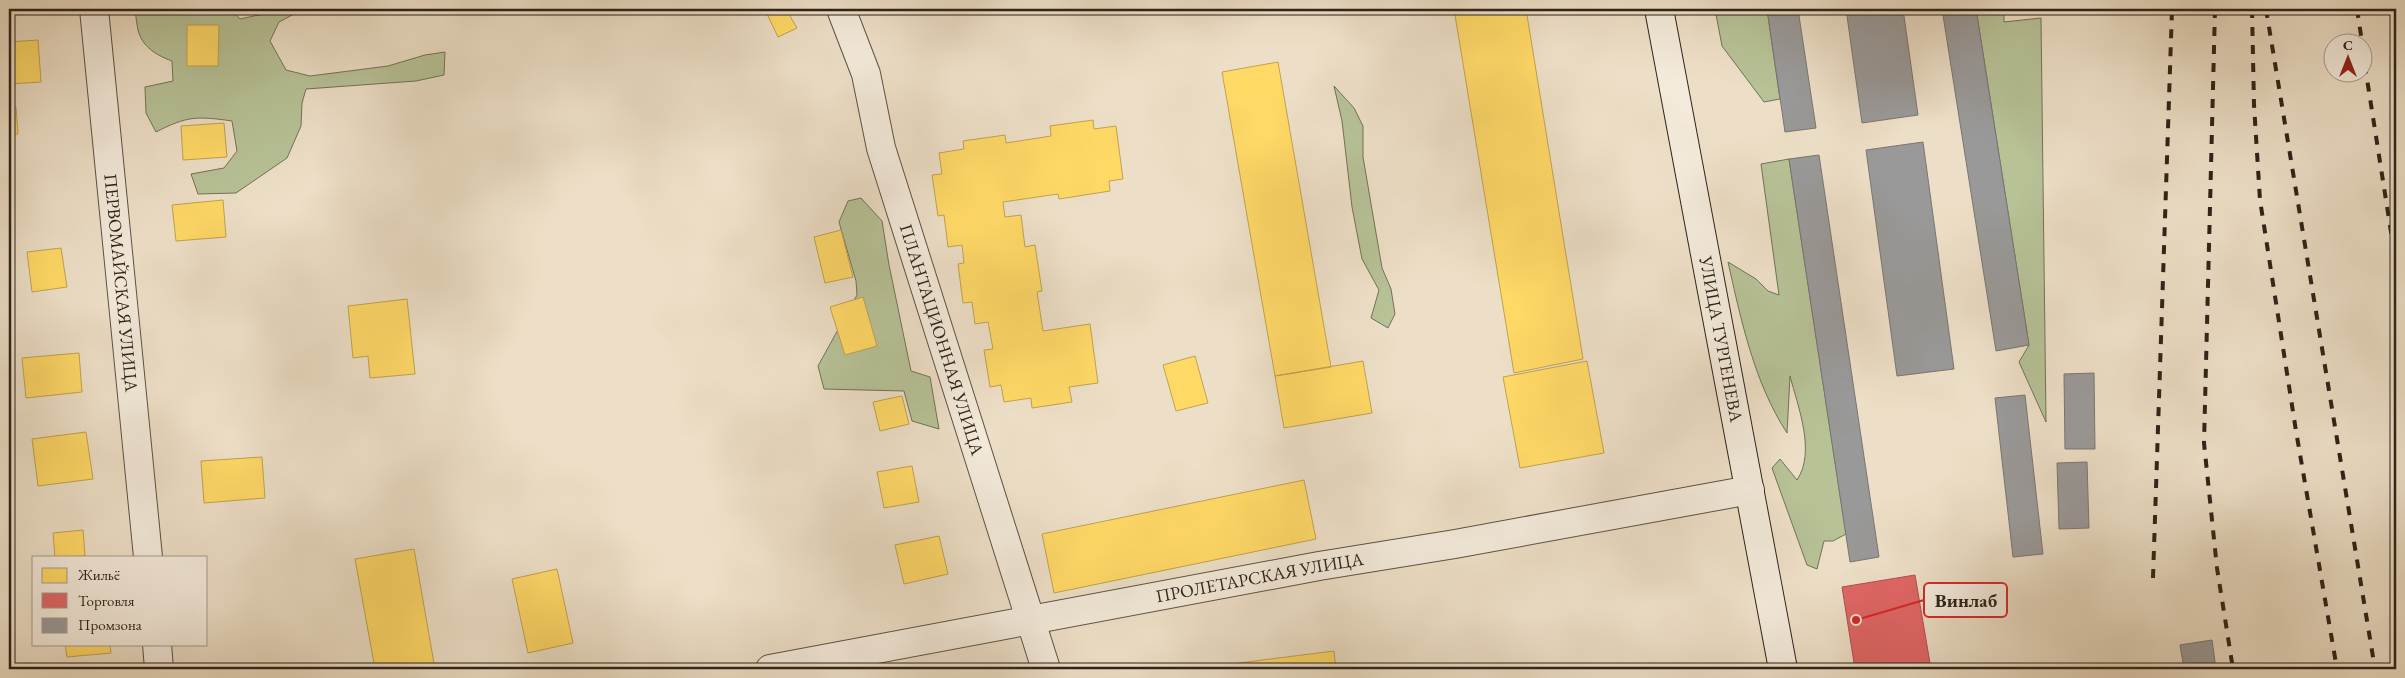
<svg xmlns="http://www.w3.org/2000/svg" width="2405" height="678" font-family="'EB Garamond',serif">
  <rect width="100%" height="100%" fill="#eddfc7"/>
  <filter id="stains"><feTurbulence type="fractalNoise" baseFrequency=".004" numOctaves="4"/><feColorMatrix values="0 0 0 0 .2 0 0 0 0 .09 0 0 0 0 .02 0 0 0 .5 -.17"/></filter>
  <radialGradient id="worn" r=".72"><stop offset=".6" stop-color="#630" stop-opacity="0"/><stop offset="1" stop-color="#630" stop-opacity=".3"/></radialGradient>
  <!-- green -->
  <path fill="#b7c297" stroke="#727258" d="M 137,9 L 231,9 L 240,19 L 286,9 L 299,9 L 296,13 L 279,22 L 270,41 L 286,70 L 310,76 L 388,66 L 425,55 L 445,52 L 444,75 L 416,81 L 306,89 L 302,103 L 301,126 L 287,158 L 236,193 L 198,194 L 191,174 L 224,168 L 237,151 L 232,121 C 197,116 187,116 156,132 L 146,113 L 145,87 L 173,81 L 172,61 C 153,54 139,44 137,24 C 136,18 135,14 137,9 Z
    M 1715,9 L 1767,9 L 1780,99 L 1764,102 L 1722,46 Z
    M 1976,9 L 2004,9 L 2004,22 L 2041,18 L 2046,422 L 2019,362 L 2029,345 Z
    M 1334,86 L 1354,108 L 1363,126 L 1363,157 L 1382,268 L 1391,289 L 1395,314 L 1388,328 L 1371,318 L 1379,290 L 1362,259 L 1352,207 L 1342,121 Z
    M 1789,159 L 1846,534 L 1833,541 L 1824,541 L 1817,569 L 1807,565 L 1772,468 L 1780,459 L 1797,480 C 1816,452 1798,407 1790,376 L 1787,433 C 1754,382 1741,320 1728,262 L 1756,279 L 1768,291 L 1779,295 L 1761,164 Z
    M 861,198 L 882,221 L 889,265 L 911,371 L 930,377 L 939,429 L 912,421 L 904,391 L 824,389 L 818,366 L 857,295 L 856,281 L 839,222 L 848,201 Z"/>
  <!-- homes -->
  <path fill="#ffd966" stroke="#c0a24f" d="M 778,9 L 786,9 L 797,28 L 778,37 L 767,14 Z
    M 1454,9 L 1526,9 L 1583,359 L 1514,373 Z
    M 187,25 L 219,25 L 218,66 L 187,66 Z
    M 38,40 L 41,82 L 9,84 L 9,42 Z
    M 1278,62 L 1331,367 L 1275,376 L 1222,72 Z
    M 16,107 L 18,134 L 9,135 L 9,108 Z
    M 1093,120 L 1094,129 L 1116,126 L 1123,179 L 1109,181 L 1110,191 L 1059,199 L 1058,194 L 1003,202 L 1005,217 L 1021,215 L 1025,247 L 1035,245 L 1042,291 L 1037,292 L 1043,331 L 1090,324 L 1098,383 L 1069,387 L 1072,402 L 1032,408 L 1031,398 L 1004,402 L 1001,385 L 990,387 L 984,350 L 993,349 L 988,322 L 975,324 L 972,302 L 963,303 L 958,264 L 964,263 L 962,245 L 948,247 L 944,215 L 938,216 L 932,175 L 942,174 L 939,153 L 964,149 L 963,141 L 1005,135 L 1006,143 L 1051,136 L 1050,126 Z
    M 224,123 L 227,157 L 183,160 L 181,126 Z
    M 223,200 L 226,237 L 176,241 L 172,205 Z
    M 841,230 L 853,277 L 825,283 L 814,237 Z
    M 61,248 L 67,287 L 32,292 L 27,252 Z
    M 863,297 L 877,346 L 845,355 L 830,307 Z
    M 407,299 L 415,374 L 370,378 L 368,356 L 353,358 L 348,306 Z
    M 79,353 L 82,392 L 26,398 L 22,358 Z
    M 1195,356 L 1208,403 L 1176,411 L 1163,365 Z
    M 1363,361 L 1372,413 L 1284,428 L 1275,376 Z
    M 1587,361 L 1604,453 L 1520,468 L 1503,377 Z
    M 902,396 L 909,424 L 880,431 L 873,402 Z
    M 86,432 L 93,479 L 38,486 L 32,439 Z
    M 262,457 L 265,498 L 204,503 L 201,461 Z
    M 912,466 L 919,502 L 884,508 L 877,472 Z
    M 1304,480 L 1316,539 L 1054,593 L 1042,534 Z
    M 83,530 L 85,556 L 55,557 L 53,533 Z
    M 939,536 L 948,574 L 904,584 L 895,545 Z
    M 414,549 L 435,669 L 375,669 L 355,559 Z
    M 557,569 L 573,643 L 528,653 L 512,579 Z
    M 65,644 L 110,644 L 111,653 L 67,657 Z
    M 1334,651 L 1336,669 L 1232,669 L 1231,664 Z"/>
  <!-- shops -->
  <path fill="#e06666" stroke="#aa524f" d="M 1915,575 L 1931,669 L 1855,669 L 1842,587 Z"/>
  <!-- industry -->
  <path fill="#999" stroke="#797673" d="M 1767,9 L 1798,9 L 1816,128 L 1785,132 Z
    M 1846,9 L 1903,9 L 1918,115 L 1862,123 Z
    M 1942,9 L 1976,9 L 2029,345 L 1996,351 Z
    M 1923,142 L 1954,369 L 1897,376 L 1866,150 Z
    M 1819,155 L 1879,557 L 1850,562 L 1789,159 Z
    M 2094,373 L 2095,449 L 2065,449 L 2064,374 Z
    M 2025,395 L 2043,554 L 2013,557 L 1995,398 Z
    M 2087,462 L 2089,528 L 2059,529 L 2057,463 Z
    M 2212,640 L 2216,669 L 2184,669 L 2180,645 Z"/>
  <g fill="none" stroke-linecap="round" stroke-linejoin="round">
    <defs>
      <g id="minor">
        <path id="s1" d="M 94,9 L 148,557"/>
        <path id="s2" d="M 841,9 L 866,74 L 881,148 L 1046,669"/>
        <path d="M 157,644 L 159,669"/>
        <path id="s3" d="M 770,669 L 1319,566 L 1455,544 L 1750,490"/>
      </g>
      <g id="secondary">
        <path id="s4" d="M 1659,9 L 1783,669"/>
      </g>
    </defs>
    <!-- minor casing -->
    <use href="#minor" stroke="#5d5244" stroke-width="30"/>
    <!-- secondary casing -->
    <use href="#secondary" stroke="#2d2319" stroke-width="30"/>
    <!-- minor -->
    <use href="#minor" stroke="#f3eadb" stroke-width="28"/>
    <!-- secondary -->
    <use href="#secondary" stroke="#f3eadb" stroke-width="28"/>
    <!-- rail -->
    <path stroke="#2d2319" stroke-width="4" stroke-dasharray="9 9" stroke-linecap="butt" d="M 2215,9 L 2204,443 L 2217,568 L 2233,669
      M 2252,9 L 2254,105 L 2260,200 L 2296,431 L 2337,669
      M 2266,9 L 2375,669
      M 2357,9 L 2362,42
      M 2362,47 L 2396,264
      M 2153,578 L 2172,9"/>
  </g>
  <g text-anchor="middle" stroke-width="5" stroke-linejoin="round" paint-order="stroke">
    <!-- street labels -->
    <g font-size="18" fill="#2d2319" stroke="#f3eadb">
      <text dy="6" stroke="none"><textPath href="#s1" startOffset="275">ПЕРВОМАЙСКАЯ УЛИЦА</textPath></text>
      <text dy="6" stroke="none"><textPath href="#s2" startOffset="346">ПЛАНТАЦИОННАЯ УЛИЦА</textPath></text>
      <text dy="6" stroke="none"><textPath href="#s4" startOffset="336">УЛИЦА ТУРГЕНЕВА</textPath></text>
      <text dy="6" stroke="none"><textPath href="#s3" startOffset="498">ПРОЛЕТАРСКАЯ УЛИЦА</textPath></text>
    </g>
  </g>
  <!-- callouts -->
  <path fill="none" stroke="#d62828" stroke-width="2" d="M1856 620L1924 600"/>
  <circle fill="#d62828" stroke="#f3eadb" stroke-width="2" cx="1856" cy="620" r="5"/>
  <rect fill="#f3eadb" stroke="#d62828" stroke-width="2" x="1924" y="583" width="83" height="34" rx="5"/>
  <g font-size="19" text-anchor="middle" font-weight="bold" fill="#2d2319">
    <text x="1966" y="607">Винлаб</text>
  </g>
  <!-- margin -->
  <rect width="2405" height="678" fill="none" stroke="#eddfc7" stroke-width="30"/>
  <rect x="10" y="10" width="2385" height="658" fill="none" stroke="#2d2319" stroke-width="2.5"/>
  <rect x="15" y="15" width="2375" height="648" fill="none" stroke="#2d2319"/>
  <!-- legend -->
  <rect x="32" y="556" width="175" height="90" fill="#f3eadb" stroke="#a49a8d"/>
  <rect x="42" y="568" width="25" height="15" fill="#ffd966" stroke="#a49a8d"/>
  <text x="78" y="580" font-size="15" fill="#2d2319">Жильё</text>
  <rect x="42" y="593" width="25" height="15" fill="#e06666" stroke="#a49a8d"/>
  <text x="78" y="606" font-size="15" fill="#2d2319">Торговля</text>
  <rect x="42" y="618" width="25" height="15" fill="#999999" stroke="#a49a8d"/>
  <text x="78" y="630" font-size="15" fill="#2d2319">Промзона</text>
  <!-- north arrow -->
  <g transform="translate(2348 58)"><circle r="24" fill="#f3eadb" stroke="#a49a8d"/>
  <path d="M0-4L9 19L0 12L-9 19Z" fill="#8f2418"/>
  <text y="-8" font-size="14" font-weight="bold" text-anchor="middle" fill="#2d2319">С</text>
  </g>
  <rect width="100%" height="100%" filter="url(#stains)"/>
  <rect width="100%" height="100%" fill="url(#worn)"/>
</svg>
